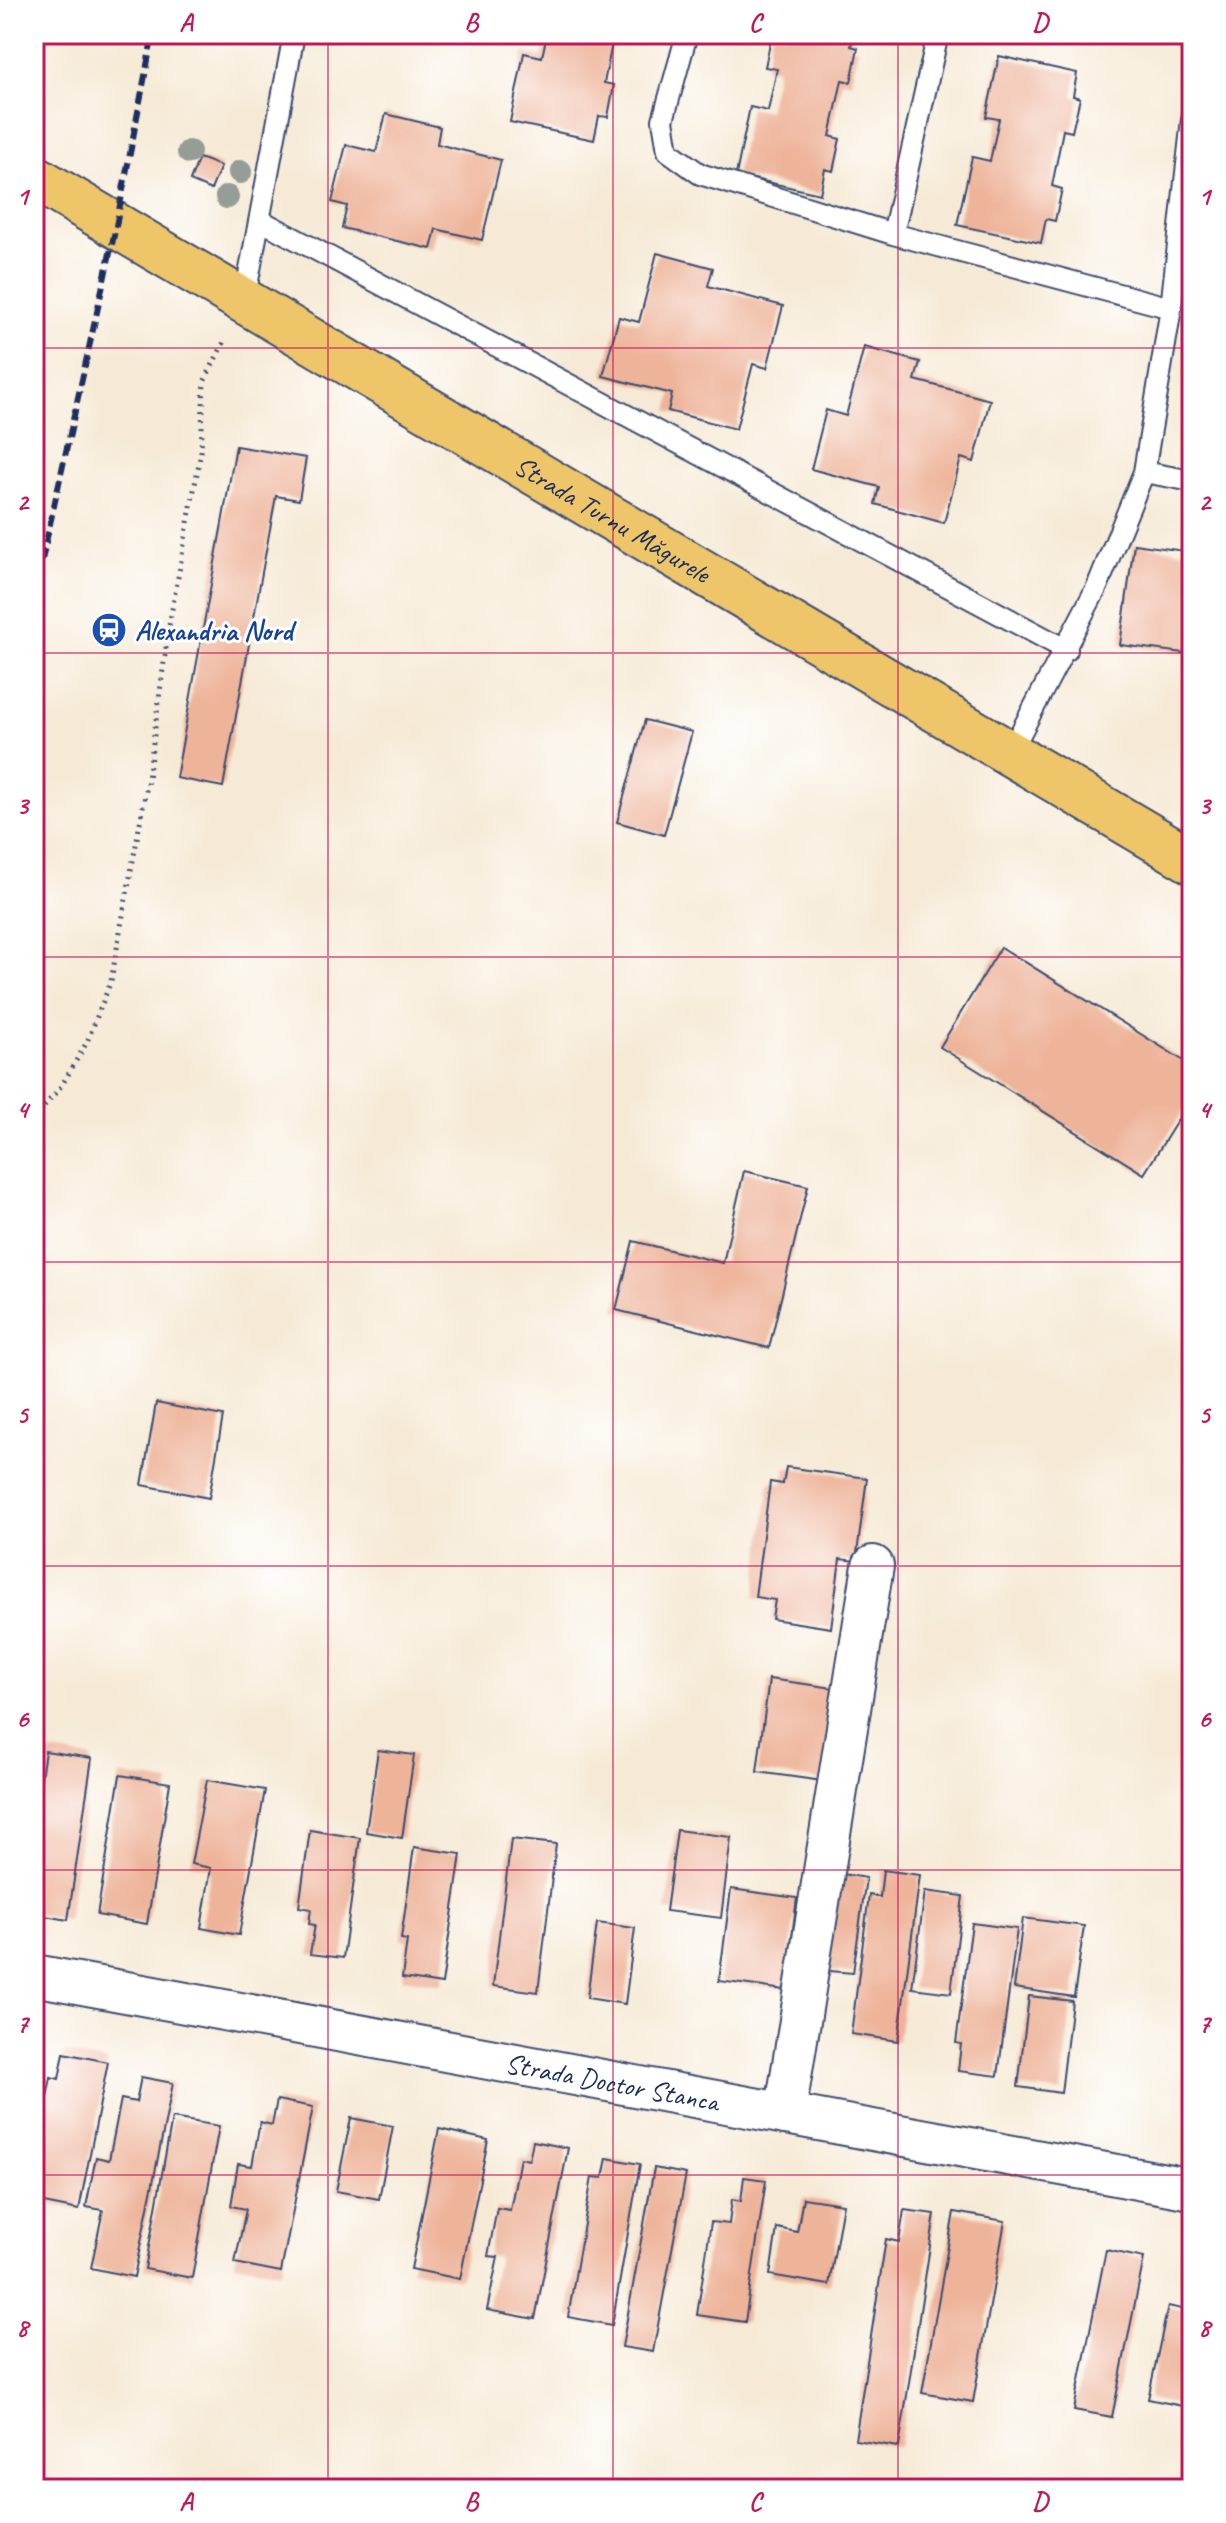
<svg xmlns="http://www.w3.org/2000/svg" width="1226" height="2523" font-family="Caveat,sans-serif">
  <rect width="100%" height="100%" fill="#fff"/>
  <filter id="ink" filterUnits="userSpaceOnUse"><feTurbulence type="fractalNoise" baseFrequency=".0125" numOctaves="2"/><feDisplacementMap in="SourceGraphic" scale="16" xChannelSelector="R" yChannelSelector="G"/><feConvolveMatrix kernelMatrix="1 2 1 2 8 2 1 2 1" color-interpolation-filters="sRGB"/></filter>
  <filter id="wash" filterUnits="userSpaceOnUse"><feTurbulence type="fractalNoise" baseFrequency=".006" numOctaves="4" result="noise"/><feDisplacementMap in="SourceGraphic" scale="32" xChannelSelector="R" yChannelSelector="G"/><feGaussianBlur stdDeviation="1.8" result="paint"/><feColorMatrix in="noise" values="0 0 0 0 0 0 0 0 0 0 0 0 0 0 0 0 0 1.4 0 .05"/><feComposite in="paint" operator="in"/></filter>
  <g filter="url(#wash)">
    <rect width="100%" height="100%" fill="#f6ead6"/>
    <g id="blocks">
      <!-- building -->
      <path fill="#eeb49a" d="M 547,34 L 614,34 L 604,83 L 614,85 L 608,117 L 599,116 L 594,140 L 510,122 L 524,53 L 542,57 Z
        M 772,34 L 854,34 L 851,46 L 858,48 L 851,82 L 842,80 L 830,136 L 840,139 L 833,171 L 825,169 L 820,194 L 736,175 L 750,107 L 768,111 L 777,69 L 765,67 Z
        M 999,56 L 1077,73 L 1073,96 L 1080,98 L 1072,132 L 1063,130 L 1052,186 L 1062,189 L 1055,221 L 1046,219 L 1041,243 L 957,225 L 972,157 L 990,161 L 999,119 L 986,117 Z
        M 386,114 L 440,127 L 437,144 L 501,160 L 482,240 L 436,229 L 431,249 L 342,228 L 347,206 L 332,202 L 346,145 L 376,152 Z
        M 199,158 L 221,166 L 211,190 L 190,181 Z
        M 657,253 L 713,268 L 708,286 L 783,306 L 767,368 L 753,364 L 736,429 L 668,411 L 672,394 L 603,376 L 619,317 L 639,322 Z
        M 864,347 L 920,362 L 915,380 L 990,400 L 974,462 L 961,458 L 944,523 L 875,504 L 879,487 L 811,469 L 826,410 L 846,416 Z
        M 236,446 L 306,458 L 299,500 L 276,496 L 223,787 L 176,778 Z
        M 1134,544 L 1192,552 L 1192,654 L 1120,645 Z
        M 645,720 L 692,732 L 664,835 L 617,822 Z
        M 1001,947 L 1192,1066 L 1192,1097 L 1144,1174 L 940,1047 Z
        M 744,1171 L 808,1186 L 769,1348 L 616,1310 L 633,1241 L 723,1263 Z
        M 156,1403 L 223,1416 L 209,1498 L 142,1485 Z
        M 786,1467 L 867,1478 L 856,1561 L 840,1559 L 831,1628 L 772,1619 L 775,1600 L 755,1597 L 770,1482 L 783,1484 Z
        M 769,1679 L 834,1688 L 823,1781 L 757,1772 Z
        M 378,1750 L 414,1755 L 402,1838 L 366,1832 Z
        M 45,1751 L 92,1758 L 68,1920 L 34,1914 L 34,1824 Z
        M 120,1775 L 170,1783 L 147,1924 L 97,1915 Z
        M 207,1780 L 265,1790 L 239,1935 L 201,1928 L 211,1868 L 191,1864 Z
        M 310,1830 L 360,1838 L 343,1958 L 310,1954 L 315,1925 L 309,1924 L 311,1909 L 299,1907 Z
        M 677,1830 L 731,1837 L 721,1918 L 666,1911 Z
        M 511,1839 L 556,1844 L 538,1992 L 493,1986 Z
        M 414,1847 L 461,1854 L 442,1984 L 402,1978 L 407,1940 L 401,1939 Z
        M 883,1870 L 920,1875 L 898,2041 L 851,2034 L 869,1895 L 880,1897 Z
        M 831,1872 L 866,1878 L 853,1973 L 818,1970 Z
        M 731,1889 L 797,1898 L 785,1990 L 719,1981 Z
        M 925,1891 L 963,1896 L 951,1993 L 912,1988 Z
        M 1023,1918 L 1084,1926 L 1074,1997 L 1014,1988 Z
        M 597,1923 L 635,1928 L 625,2004 L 587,1998 Z
        M 972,1923 L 1017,1929 L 998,2076 L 958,2071 L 961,2044 L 956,2043 Z
        M 1029,1996 L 1072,2001 L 1061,2093 L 1018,2087 Z
        M 64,2053 L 108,2062 L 79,2210 L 34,2201 L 34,2164 L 51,2077 L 59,2079 Z
        M 141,2077 L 173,2083 L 134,2277 L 91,2268 L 103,2210 L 86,2207 L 96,2157 L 109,2160 L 121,2099 L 136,2102 Z
        M 277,2100 L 313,2107 L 281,2272 L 235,2263 L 246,2209 L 231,2206 L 238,2164 L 252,2166 L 260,2122 L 272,2125 Z
        M 172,2118 L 219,2126 L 192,2278 L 145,2269 Z
        M 351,2118 L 393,2126 L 379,2199 L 336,2191 Z
        M 439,2129 L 488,2140 L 460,2279 L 411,2269 Z
        M 533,2141 L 568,2148 L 535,2319 L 487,2310 L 498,2257 L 488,2256 L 497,2208 L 510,2210 L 520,2158 L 529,2160 Z
        M 607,2158 L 640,2164 L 612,2325 L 568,2317 L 592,2177 L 603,2178 Z
        M 654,2168 L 686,2174 L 653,2352 L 622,2347 Z
        M 744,2177 L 766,2180 L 745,2322 L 697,2315 L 711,2222 L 729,2224 L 732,2199 L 741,2201 Z
        M 803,2198 L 843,2204 L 829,2285 L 770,2275 L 777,2228 L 797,2232 Z
        M 904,2210 L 935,2214 L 899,2447 L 855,2440 L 886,2239 L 899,2242 Z
        M 954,2212 L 1005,2221 L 973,2402 L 922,2393 Z
        M 1106,2250 L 1144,2258 L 1112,2417 L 1074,2410 Z
        M 1168,2306 L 1192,2311 L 1192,2408 L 1148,2399 Z"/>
    </g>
  </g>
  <g filter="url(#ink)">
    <use href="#blocks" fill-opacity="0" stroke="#3c4b70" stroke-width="2"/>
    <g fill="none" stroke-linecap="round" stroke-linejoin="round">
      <defs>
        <path id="lane" d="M 687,34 L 663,120 L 668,151 L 700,174 L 893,234 L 1171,308
          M 1177,34 L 1192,38
          M 260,220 L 1067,650
          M 893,234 L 938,34
          M 244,302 L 294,34
          M 1144,472 L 1192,481
          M 1009,755 L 1097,587 L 1144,472 L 1171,308 L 1192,119"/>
        <g id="street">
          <path id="s1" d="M 34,1975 L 1192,2189"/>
          <path d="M 785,2114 L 873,1566"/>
        </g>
        <g id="primary">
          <path id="s2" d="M 34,177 L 1192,861"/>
        </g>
      </defs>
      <!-- lane casing -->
      <use href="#lane" stroke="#3c4b70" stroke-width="24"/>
      <!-- street casing -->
      <use href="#street" stroke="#3c4b70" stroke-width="44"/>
      <!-- primary casing -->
      <use href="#primary" stroke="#3c4b70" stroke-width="48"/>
      <!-- path -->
      <path stroke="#3c4b70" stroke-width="5" stroke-dasharray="2 6" stroke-linecap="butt" d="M 34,1119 L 62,1085 L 87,1042 L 111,981 L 148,779 L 169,626 L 201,452 L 204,382 L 224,342"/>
      <!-- lane -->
      <use href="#lane" stroke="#fff" stroke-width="20"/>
      <!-- street -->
      <use href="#street" stroke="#fff" stroke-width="40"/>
      <!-- primary -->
      <use href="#primary" stroke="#eec569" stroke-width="44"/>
      <!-- rail -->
      <path stroke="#1b2f5e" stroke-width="6" stroke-dasharray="12 6" stroke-linecap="butt" d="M 34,596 L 116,226 L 153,34"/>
    </g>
    <!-- trees -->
    <g fill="#959d97">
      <circle cx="189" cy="152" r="12"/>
      <circle cx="240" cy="172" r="12"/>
      <circle cx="227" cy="197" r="12"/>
    </g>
  </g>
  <!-- grid -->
  <path fill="none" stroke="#c2185b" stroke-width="2" stroke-opacity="0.55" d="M 328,34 L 328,2489M 613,34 L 613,2489M 898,34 L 898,2489M 34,348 L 1192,348M 34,653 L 1192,653M 34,957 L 1192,957M 34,1262 L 1192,1262M 34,1566 L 1192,1566M 34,1870 L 1192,1870M 34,2175 L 1192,2175"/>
  <!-- icons -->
  <defs>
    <symbol id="station-disc" viewBox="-11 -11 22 22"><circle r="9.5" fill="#1a4fb4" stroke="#fff"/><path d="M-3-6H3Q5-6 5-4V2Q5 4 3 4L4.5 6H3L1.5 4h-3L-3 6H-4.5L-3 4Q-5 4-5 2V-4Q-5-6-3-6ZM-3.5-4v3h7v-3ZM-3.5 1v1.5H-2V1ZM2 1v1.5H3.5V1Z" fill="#fff"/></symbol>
  </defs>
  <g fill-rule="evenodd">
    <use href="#station-disc" x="89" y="610" width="40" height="40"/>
  </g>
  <g text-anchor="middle" stroke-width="6" stroke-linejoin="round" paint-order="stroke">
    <!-- street labels -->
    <g font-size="28" fill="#1b2f5e" stroke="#fff">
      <text dy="10" stroke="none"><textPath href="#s2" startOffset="672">Strada Turnu Măgurele</textPath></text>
      <text dy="10" stroke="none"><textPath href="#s1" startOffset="588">Strada Doctor Stanca</textPath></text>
    </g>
    <!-- transit labels -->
    <g font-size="28" font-weight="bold" fill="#164399" stroke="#fff" text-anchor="start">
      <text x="135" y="640">Alexandria Nord</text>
    </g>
  </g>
  <!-- margin -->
  <rect width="1226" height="2523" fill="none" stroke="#fff" stroke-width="88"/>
  <rect x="44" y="44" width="1138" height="2435" fill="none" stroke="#c2185b" stroke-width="3"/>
  <g font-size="26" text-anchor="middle" font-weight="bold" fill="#c2185b">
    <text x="186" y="31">A</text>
    <text x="471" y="31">B</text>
    <text x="755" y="31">C</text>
    <text x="1040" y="31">D</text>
    <text x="22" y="205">1</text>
    <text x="1204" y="205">1</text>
    <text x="22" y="510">2</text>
    <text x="1204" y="510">2</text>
    <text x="22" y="814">3</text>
    <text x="1204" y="814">3</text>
    <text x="22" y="1118">4</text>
    <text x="1204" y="1118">4</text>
    <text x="22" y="1423">5</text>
    <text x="1204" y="1423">5</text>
    <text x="22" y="1727">6</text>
    <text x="1204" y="1727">6</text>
    <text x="22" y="2032">7</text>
    <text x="1204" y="2032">7</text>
    <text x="22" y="2336">8</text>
    <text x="1204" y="2336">8</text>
    <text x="186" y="2510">A</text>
    <text x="471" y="2510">B</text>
    <text x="755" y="2510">C</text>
    <text x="1040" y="2510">D</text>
  </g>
</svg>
